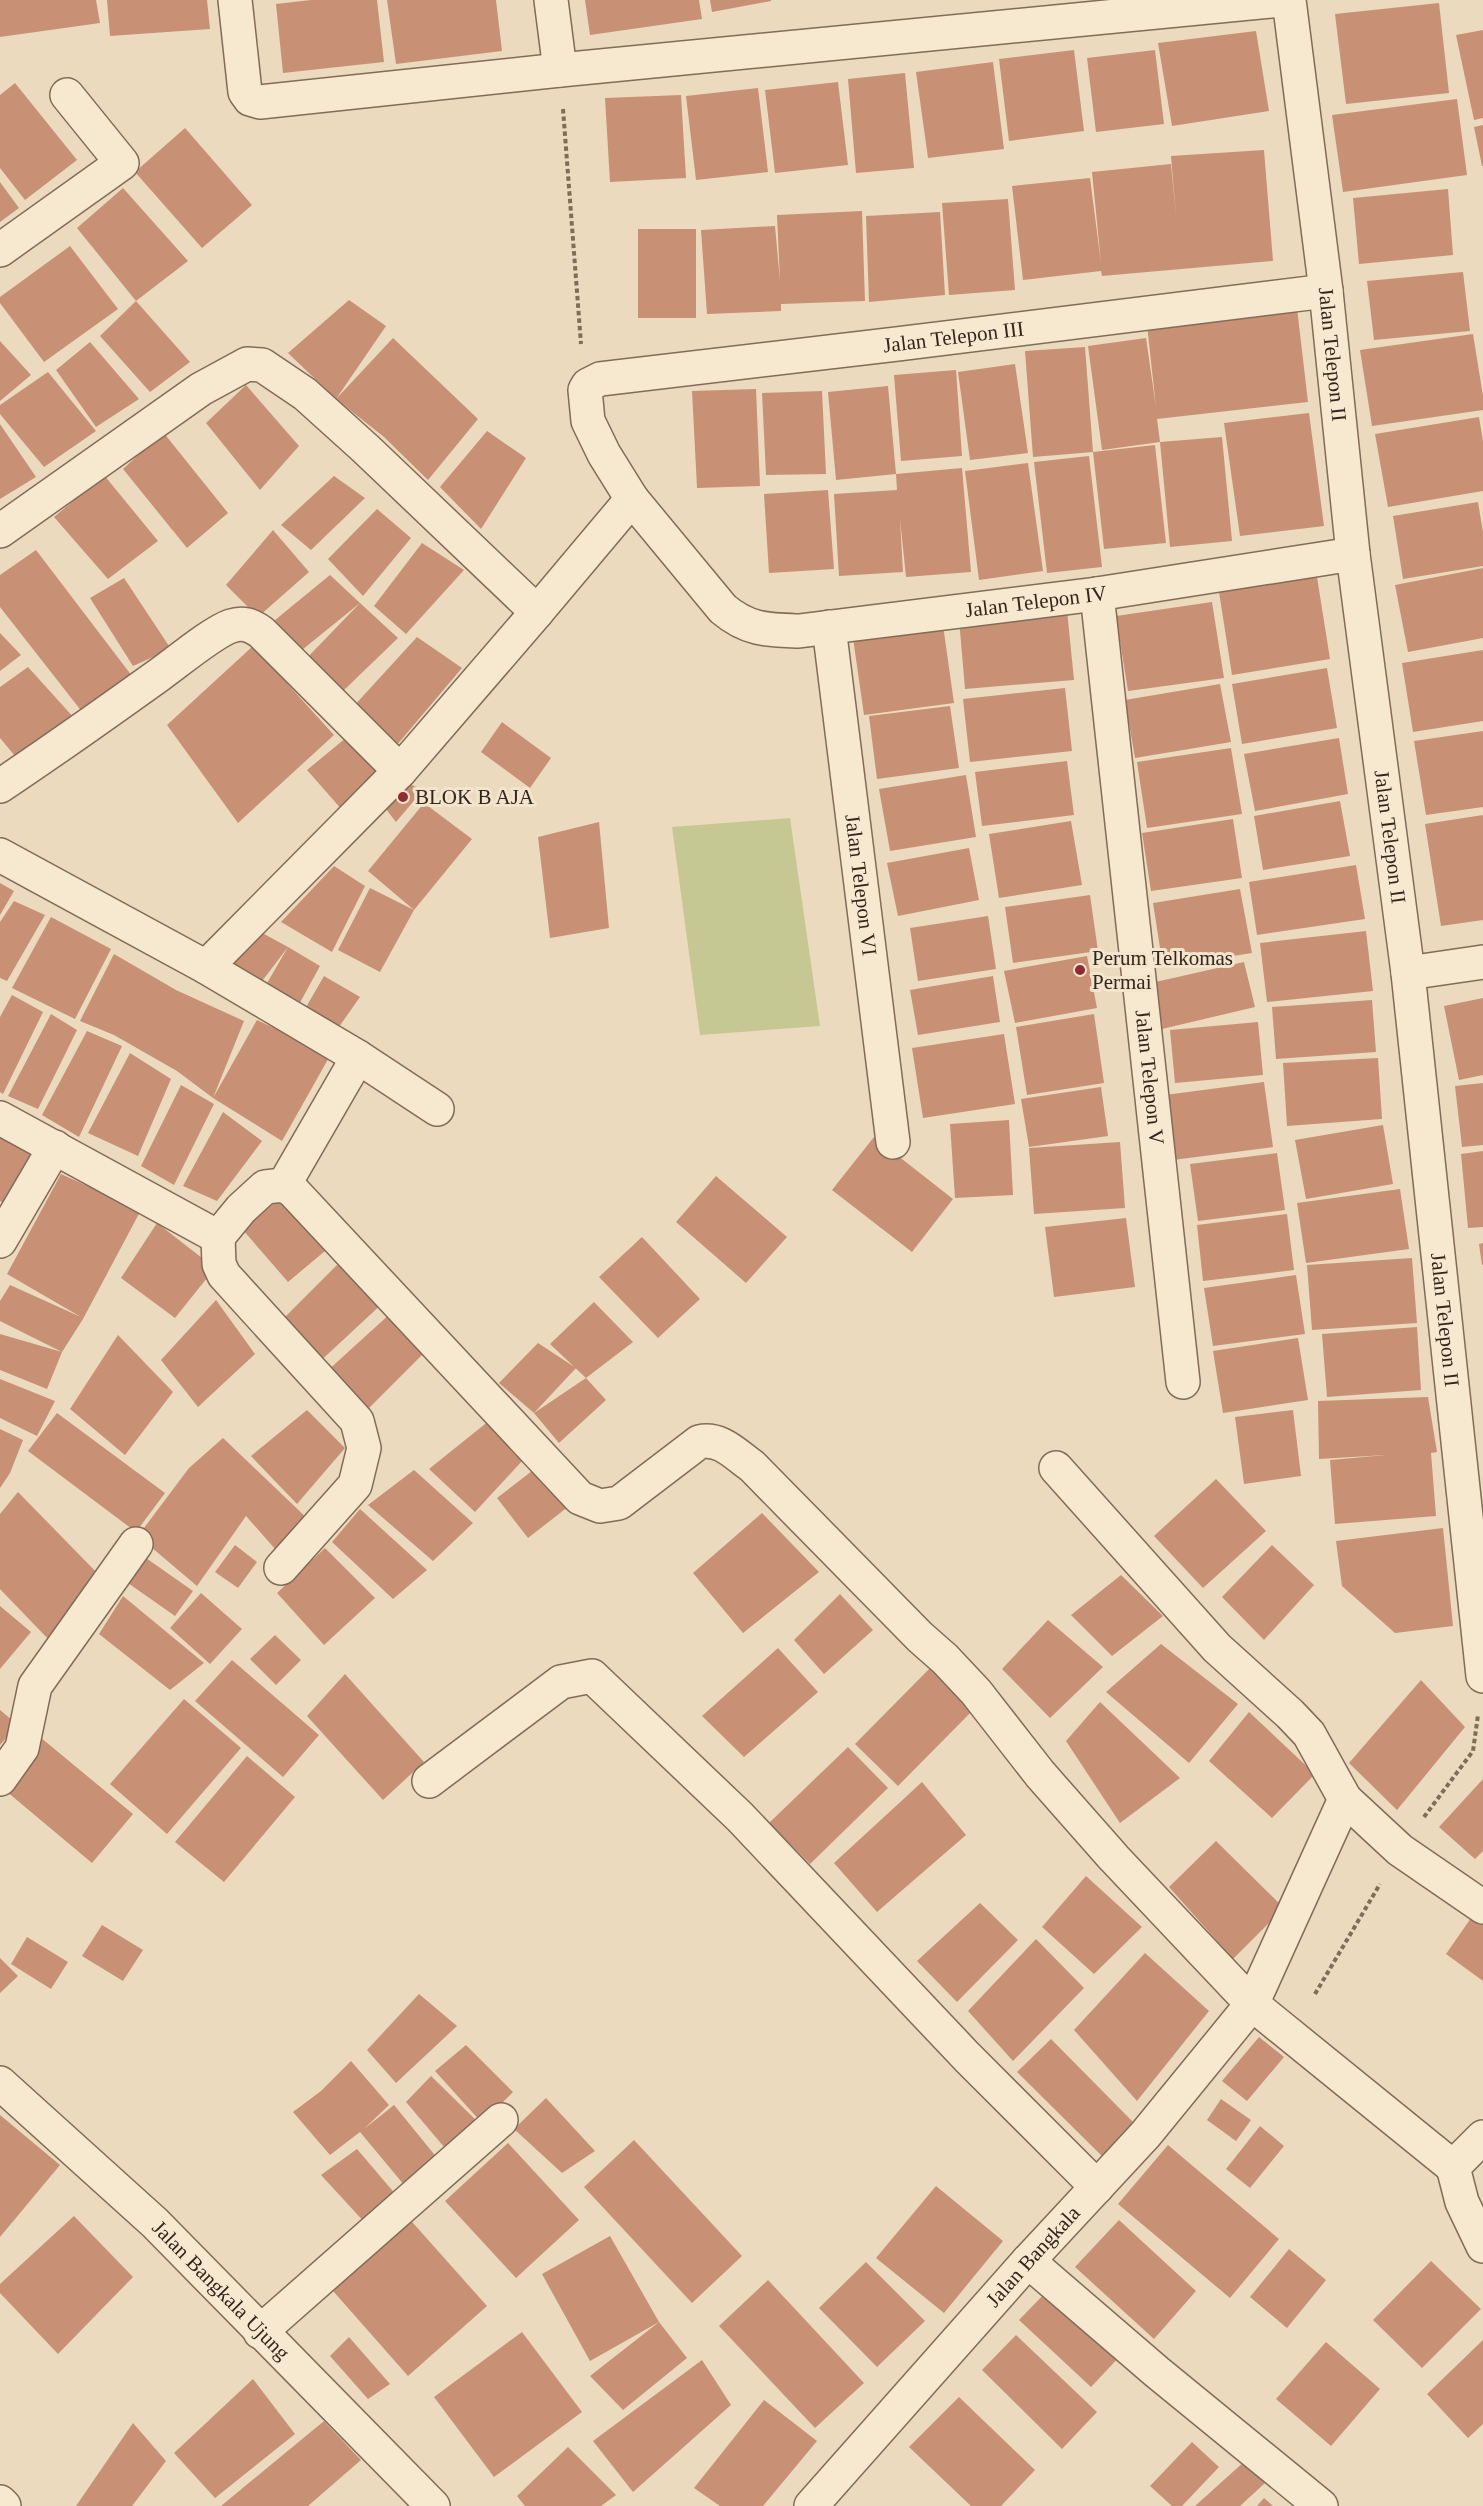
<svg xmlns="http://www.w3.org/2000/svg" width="1483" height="2506" font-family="'Times New Roman',serif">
  <rect width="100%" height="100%" fill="#ebdabe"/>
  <!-- green -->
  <path fill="#c6c893" d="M 790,818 L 820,1026 L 700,1035 L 672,827 Z"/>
  <!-- building -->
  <path fill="#c89175" d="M 0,0 L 96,0 L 100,23 L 0,37 Z
    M 107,0 L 207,0 L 210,29 L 110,36 Z
    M 311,0 L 377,0 L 384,62 L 283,73 L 276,4 Z
    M 387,0 L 496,0 L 502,51 L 396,64 Z
    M 585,0 L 699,0 L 702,19 L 590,35 Z
    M 710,0 L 771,0 L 771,1 L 712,12 Z
    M 1439,3 L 1449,93 L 1346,104 L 1335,14 Z
    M 1483,30 L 1483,118 L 1474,120 L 1456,35 Z
    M 1256,31 L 1269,111 L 1172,126 L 1158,43 Z
    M 1074,50 L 1084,131 L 1009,141 L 999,59 Z
    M 1155,50 L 1164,124 L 1096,132 L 1087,58 Z
    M 993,62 L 1004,149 L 928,158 L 916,72 Z
    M 905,73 L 914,168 L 856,173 L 848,79 Z
    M 838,82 L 848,165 L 775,173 L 765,90 Z
    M 15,83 L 77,160 L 25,200 L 0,168 L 0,95 Z
    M 758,88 L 768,172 L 696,180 L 686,96 Z
    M 681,95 L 686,178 L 610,182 L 605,98 Z
    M 1457,99 L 1467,175 L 1343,192 L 1332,115 Z
    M 1483,125 L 1483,166 L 1482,166 L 1474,127 Z
    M 185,128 L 252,205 L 202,248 L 135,172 Z
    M 1264,150 L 1273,261 L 1102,276 L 1101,271 L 1023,280 L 1012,186 L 1090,178 L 1101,263 L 1092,172 L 1171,164 L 1176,216 L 1171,156 Z
    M 0,182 L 19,208 L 0,222 Z
    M 123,188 L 188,261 L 136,301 L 77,228 Z
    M 1448,189 L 1453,255 L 1359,264 L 1353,198 Z
    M 1008,199 L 1015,290 L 949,295 L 942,203 Z
    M 862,211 L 865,301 L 781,304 L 781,311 L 707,314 L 701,230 L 775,226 L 780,281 L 777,215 Z
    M 940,212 L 945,295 L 869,302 L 866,216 Z
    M 638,229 L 696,229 L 696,318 L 638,318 Z
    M 70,246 L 118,309 L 44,362 L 0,303 L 0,297 Z
    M 1463,272 L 1470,331 L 1374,340 L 1367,281 Z
    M 349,300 L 386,326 L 336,399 L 393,338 L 478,419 L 428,480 L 384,437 L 336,399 L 288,353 Z
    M 136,301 L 190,362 L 150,392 L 100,336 Z
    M 1297,308 L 1308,402 L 1157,419 L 1160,442 L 1102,450 L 1088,346 L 1146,338 L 1156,407 L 1147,325 Z
    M 1473,334 L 1483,396 L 1483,410 L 1372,426 L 1360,350 Z
    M 0,341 L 31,375 L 0,401 Z
    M 90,342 L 139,399 L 96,427 L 56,370 Z
    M 1085,347 L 1093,452 L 1155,445 L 1166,543 L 1104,549 L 1093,452 L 1033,457 L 1025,351 Z
    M 1015,364 L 1028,453 L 970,460 L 958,372 Z
    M 956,370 L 962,456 L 901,461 L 894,375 Z
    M 48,372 L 96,431 L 44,467 L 0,414 L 0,405 Z
    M 246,385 L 299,446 L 260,490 L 206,423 Z
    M 888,386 L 896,474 L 962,468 L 971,572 L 906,577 L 900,519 L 903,572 L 839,576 L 834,494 L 897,490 L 896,474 L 836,480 L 828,392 Z
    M 756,389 L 760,486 L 697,488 L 692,391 Z
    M 822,391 L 826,474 L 766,475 L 762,393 Z
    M 1309,413 L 1324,526 L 1240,536 L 1224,423 Z
    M 1479,417 L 1483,441 L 1483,491 L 1388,507 L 1375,434 Z
    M 0,424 L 36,477 L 0,499 Z
    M 487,431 L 526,458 L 481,529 L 440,487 Z
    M 163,432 L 228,513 L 187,548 L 123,469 Z
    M 1222,437 L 1232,541 L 1170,547 L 1160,442 Z
    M 1089,456 L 1102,567 L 1047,573 L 1034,462 Z
    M 1028,463 L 1043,571 L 979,580 L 965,471 Z
    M 104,475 L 158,541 L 108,579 L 54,517 Z
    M 334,476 L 365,498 L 311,550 L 281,525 Z
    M 828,490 L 834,569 L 769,573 L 764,494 Z
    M 1478,502 L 1483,532 L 1483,566 L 1403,579 L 1393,516 Z
    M 377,509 L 411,538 L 363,596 L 328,559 Z
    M 273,530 L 309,572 L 258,617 L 226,585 Z
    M 422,543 L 464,570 L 406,634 L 374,606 Z
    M 36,550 L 132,676 L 83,713 L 0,607 L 0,575 Z
    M 1483,568 L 1483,638 L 1408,652 L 1395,585 Z
    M 330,575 L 360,603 L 297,654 L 269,625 Z
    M 1317,577 L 1330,659 L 1232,675 L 1219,592 Z
    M 124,578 L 171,649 L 133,666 L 90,598 Z
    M 1212,602 L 1224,678 L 1128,691 L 1116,616 Z
    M 360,603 L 398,638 L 341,693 L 303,662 Z
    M 1067,610 L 1074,680 L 965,689 L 959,619 Z
    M 942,618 L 954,703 L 864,715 L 852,631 Z
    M 0,633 L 21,655 L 0,671 Z
    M 417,637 L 462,668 L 396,746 L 353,707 Z
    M 253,646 L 334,735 L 238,823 L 167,725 Z
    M 1483,650 L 1483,721 L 1413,732 L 1402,663 Z
    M 28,667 L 75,719 L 15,756 L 0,738 L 0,687 Z
    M 1327,668 L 1337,728 L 1242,744 L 1232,684 Z
    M 1220,684 L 1231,742 L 1135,758 L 1125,700 Z
    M 1065,688 L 1072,751 L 970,762 L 963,699 Z
    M 950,706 L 959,768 L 877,779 L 869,716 Z
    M 502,722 L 551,758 L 530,788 L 481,752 Z
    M 1483,731 L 1483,807 L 1426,815 L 1414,741 Z
    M 347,737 L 382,776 L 343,811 L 307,770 Z
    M 1339,738 L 1348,794 L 1255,811 L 1244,754 Z
    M 1231,748 L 1242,814 L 1147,828 L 1137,762 Z
    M 1067,761 L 1074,815 L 982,826 L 975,772 Z
    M 966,775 L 976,837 L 890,851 L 879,789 Z
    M 405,782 L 423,790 L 396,822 L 382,804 Z
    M 1340,801 L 1350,856 L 1263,870 L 1254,816 Z
    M 424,803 L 472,839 L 414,910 L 368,871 Z
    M 1483,815 L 1483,920 L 1441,926 L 1425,824 Z
    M 1233,819 L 1242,878 L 1151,891 L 1142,833 Z
    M 1071,821 L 1082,885 L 999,898 L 989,834 Z
    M 599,822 L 609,928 L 550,938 L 538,837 Z
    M 969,848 L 979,900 L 898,916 L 887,863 Z
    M 1356,865 L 1365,919 L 1257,935 L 1249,882 Z
    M 334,866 L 365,886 L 332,952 L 281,922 Z
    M 0,883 L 14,891 L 0,915 Z
    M 370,888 L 414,910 L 380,972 L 338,950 Z
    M 1240,889 L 1252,953 L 1163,967 L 1153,903 Z
    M 1090,895 L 1098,951 L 1013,963 L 1005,907 Z
    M 14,901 L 45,915 L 7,981 L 0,978 L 0,922 Z
    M 988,916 L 996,969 L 918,981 L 910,928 Z
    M 51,917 L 111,949 L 75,1019 L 12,988 Z
    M 253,928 L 288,947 L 320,966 L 296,1010 L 263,990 L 288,947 L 256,989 L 225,970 Z
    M 1366,931 L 1373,991 L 1267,1002 L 1260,943 Z
    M 114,954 L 176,990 L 244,1021 L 213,1098 L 177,1071 L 114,1035 L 80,1021 Z
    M 1087,956 L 1097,1008 L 1015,1023 L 1004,971 Z
    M 1244,962 L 1255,1007 L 1162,1029 L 1151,983 Z
    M 324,976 L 360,997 L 334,1034 L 301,1016 Z
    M 993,976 L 1000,1022 L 918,1035 L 910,990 Z
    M 12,995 L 43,1012 L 3,1094 L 0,1092 L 0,1017 Z
    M 1483,998 L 1483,1075 L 1459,1080 L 1444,1006 Z
    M 1372,1000 L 1376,1052 L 1276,1059 L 1272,1007 Z
    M 51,1014 L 77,1030 L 38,1109 L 8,1096 Z
    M 1094,1014 L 1104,1083 L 1027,1095 L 1016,1027 Z
    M 257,1020 L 331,1054 L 282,1141 L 213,1098 Z
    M 1258,1022 L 1263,1075 L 1175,1083 L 1170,1030 Z
    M 87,1031 L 122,1046 L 79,1137 L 42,1115 Z
    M 1004,1034 L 1015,1104 L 923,1118 L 912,1048 Z
    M 130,1053 L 171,1079 L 138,1156 L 88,1133 Z
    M 1378,1058 L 1382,1119 L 1287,1126 L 1283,1063 Z
    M 1264,1082 L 1273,1147 L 1173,1160 L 1165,1095 Z
    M 1483,1083 L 1483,1145 L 1462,1147 L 1455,1086 Z
    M 181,1085 L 214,1104 L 174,1185 L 141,1166 Z
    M 1101,1087 L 1108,1136 L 1029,1147 L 1021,1099 Z
    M 223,1112 L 262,1141 L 217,1201 L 183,1186 Z
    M 1009,1120 L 1013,1195 L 955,1198 L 950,1124 Z
    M 1383,1125 L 1393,1184 L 1306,1199 L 1295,1140 Z
    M 0,1131 L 38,1149 L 5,1204 L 0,1201 Z
    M 874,1137 L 953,1199 L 912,1252 L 832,1190 Z
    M 1120,1142 L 1125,1208 L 1034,1214 L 1029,1148 Z
    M 1483,1151 L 1483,1227 L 1468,1228 L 1461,1154 Z
    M 1277,1153 L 1285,1210 L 1198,1221 L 1190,1164 Z
    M 61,1174 L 141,1210 L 83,1319 L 62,1352 L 47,1389 L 0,1370 L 0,1334 L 62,1352 L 0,1321 L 0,1301 L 10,1285 L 81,1317 L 7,1274 Z
    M 716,1176 L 787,1237 L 746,1283 L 676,1222 Z
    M 1400,1189 L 1409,1249 L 1306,1263 L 1297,1203 Z
    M 280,1198 L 325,1251 L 288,1282 L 243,1230 Z
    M 1287,1214 L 1294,1270 L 1203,1281 L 1197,1225 Z
    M 1126,1218 L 1135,1287 L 1054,1297 L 1045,1227 Z
    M 157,1223 L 215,1268 L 175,1318 L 121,1278 Z
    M 642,1237 L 700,1299 L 658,1338 L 599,1277 Z
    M 1483,1243 L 1483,1265 L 1482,1265 L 1479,1244 Z
    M 347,1255 L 385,1301 L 315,1366 L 280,1322 Z
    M 1412,1258 L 1417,1323 L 1312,1330 L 1307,1265 Z
    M 1296,1275 L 1305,1334 L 1213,1346 L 1204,1288 Z
    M 216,1300 L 255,1354 L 198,1407 L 161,1360 Z
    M 594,1302 L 633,1342 L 586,1378 L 606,1400 L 559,1443 L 534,1413 L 586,1378 L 550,1344 Z
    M 392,1312 L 425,1352 L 360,1417 L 325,1373 Z
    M 1417,1327 L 1421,1390 L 1327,1397 L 1322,1334 Z
    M 118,1335 L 173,1392 L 125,1455 L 70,1409 Z
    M 1298,1338 L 1308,1400 L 1223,1413 L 1213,1351 Z
    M 538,1343 L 576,1368 L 534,1413 L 499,1383 Z
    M 0,1379 L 55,1401 L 37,1436 L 0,1418 Z
    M 1428,1397 L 1437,1452 L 1431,1453 L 1436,1516 L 1335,1524 L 1330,1460 L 1386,1455 L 1319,1459 L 1318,1401 Z
    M 307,1410 L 345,1448 L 297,1504 L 251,1456 Z
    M 1293,1410 L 1301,1476 L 1244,1484 L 1235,1417 Z
    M 57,1413 L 165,1493 L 136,1532 L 28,1451 Z
    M 490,1420 L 523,1460 L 475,1512 L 429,1469 Z
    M 0,1429 L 23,1440 L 10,1473 L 0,1488 Z
    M 223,1438 L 311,1522 L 276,1550 L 246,1516 L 197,1586 L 138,1536 L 189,1468 Z
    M 541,1464 L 573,1503 L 528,1538 L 497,1498 Z
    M 414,1470 L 473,1523 L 433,1561 L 368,1505 Z
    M 1216,1479 L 1266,1531 L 1203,1588 L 1154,1536 Z
    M 18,1492 L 104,1580 L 51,1642 L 0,1589 L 0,1514 Z
    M 360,1509 L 427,1570 L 393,1599 L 332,1542 Z
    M 762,1513 L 819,1572 L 743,1633 L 693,1573 Z
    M 1443,1528 L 1453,1626 L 1395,1633 L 1342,1586 L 1336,1541 Z
    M 235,1545 L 257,1562 L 238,1588 L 215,1572 Z
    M 1272,1545 L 1314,1585 L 1264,1640 L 1222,1597 Z
    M 325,1548 L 375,1598 L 324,1645 L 277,1593 Z
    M 136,1551 L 193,1591 L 175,1616 L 118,1576 Z
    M 1121,1575 L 1163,1616 L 1112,1656 L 1071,1615 Z
    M 201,1593 L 242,1629 L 210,1664 L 170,1628 Z
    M 840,1594 L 873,1630 L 824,1674 L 794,1640 Z
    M 123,1596 L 204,1663 L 170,1690 L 99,1634 Z
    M 0,1606 L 31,1632 L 0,1669 Z
    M 1048,1620 L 1103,1667 L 1050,1718 L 1002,1669 Z
    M 275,1635 L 301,1660 L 276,1685 L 250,1659 Z
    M 1161,1644 L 1238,1704 L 1189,1763 L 1106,1692 Z
    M 778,1648 L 818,1692 L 744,1757 L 702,1716 Z
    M 232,1660 L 319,1735 L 283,1777 L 195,1701 Z
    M 936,1662 L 980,1703 L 898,1786 L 855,1744 Z
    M 345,1674 L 424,1762 L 383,1800 L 307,1716 Z
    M 1421,1680 L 1465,1727 L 1397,1810 L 1349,1763 Z
    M 184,1699 L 241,1748 L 167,1834 L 110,1784 Z
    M 1100,1702 L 1180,1778 L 1120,1823 L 1066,1741 Z
    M 0,1710 L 18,1725 L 0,1745 Z
    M 1249,1712 L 1315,1774 L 1272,1818 L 1209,1761 Z
    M 40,1737 L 133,1814 L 92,1863 L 0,1786 Z
    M 848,1747 L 888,1788 L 810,1864 L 769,1823 Z
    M 247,1756 L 295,1797 L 224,1882 L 175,1842 Z
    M 1483,1779 L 1483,1851 L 1475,1859 L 1439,1827 Z
    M 922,1782 L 966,1835 L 877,1912 L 834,1863 Z
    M 1216,1841 L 1284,1908 L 1233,1959 L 1169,1887 Z
    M 1086,1876 L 1142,1927 L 1094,1974 L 1042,1927 Z
    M 980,1903 L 1018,1940 L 957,2002 L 917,1961 Z
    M 1478,1908 L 1483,1911 L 1483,1981 L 1446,1954 Z
    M 102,1925 L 143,1950 L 123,1981 L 82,1956 Z
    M 27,1937 L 68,1962 L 51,1989 L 11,1964 Z
    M 1036,1939 L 1084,1988 L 1013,2061 L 968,2011 Z
    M 1145,1953 L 1209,2011 L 1137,2101 L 1074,2030 Z
    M 0,1958 L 18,1976 L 0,1993 Z
    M 419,1994 L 457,2026 L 396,2083 L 367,2050 Z
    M 1259,2037 L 1284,2057 L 1247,2101 L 1222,2081 Z
    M 1051,2039 L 1133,2122 L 1143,2131 L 1103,2157 L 1017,2072 Z
    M 466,2045 L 513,2092 L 482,2123 L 435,2071 Z
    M 351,2061 L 389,2105 L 364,2129 L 394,2105 L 438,2159 L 405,2186 L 360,2132 L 330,2155 L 293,2112 L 321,2091 Z
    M 431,2076 L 481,2125 L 450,2154 L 406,2102 Z
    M 546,2098 L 595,2151 L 562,2173 L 514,2129 Z
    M 1221,2099 L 1251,2120 L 1236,2141 L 1207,2120 Z
    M 0,2115 L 60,2165 L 0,2237 Z
    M 1260,2126 L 1284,2146 L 1250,2188 L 1226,2169 Z
    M 634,2140 L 742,2256 L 692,2303 L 584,2187 Z
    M 508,2143 L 579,2220 L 516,2278 L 445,2201 Z
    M 1168,2145 L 1279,2239 L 1230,2298 L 1118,2204 Z
    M 357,2149 L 397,2196 L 367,2225 L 321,2175 Z
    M 936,2186 L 1003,2241 L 944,2313 L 876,2258 Z
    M 405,2214 L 487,2306 L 408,2376 L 326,2283 Z
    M 74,2216 L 133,2277 L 58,2354 L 0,2293 L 0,2284 Z
    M 1119,2220 L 1196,2291 L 1154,2339 L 1075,2267 Z
    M 610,2236 L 659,2322 L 590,2361 L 542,2274 Z
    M 1289,2249 L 1326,2280 L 1287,2328 L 1250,2297 Z
    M 1431,2261 L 1481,2309 L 1422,2368 L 1373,2320 Z
    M 866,2262 L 925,2321 L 877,2367 L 819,2308 Z
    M 768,2280 L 864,2383 L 815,2428 L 719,2326 Z
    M 1051,2287 L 1122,2354 L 1091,2387 L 1019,2320 Z
    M 659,2322 L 687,2358 L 623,2410 L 590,2376 Z
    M 522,2332 L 582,2412 L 494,2477 L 434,2397 Z
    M 1016,2335 L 1097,2412 L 1062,2449 L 982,2370 Z
    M 349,2337 L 390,2384 L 368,2399 L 330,2356 Z
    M 1483,2340 L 1483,2424 L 1468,2438 L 1427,2394 Z
    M 1326,2342 L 1380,2389 L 1331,2446 L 1276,2399 Z
    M 702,2360 L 731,2405 L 633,2492 L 593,2441 Z
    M 253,2379 L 295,2434 L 215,2498 L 174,2453 Z
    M 959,2397 L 1035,2470 L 1001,2506 L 971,2506 L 909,2447 Z
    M 764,2400 L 817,2441 L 763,2506 L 720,2506 L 694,2488 Z
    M 324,2421 L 361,2460 L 308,2506 L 221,2506 Z
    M 133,2423 L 166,2461 L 132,2506 L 76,2506 Z
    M 1192,2442 L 1219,2467 L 1182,2506 L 1172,2506 L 1150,2486 Z
    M 568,2447 L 616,2495 L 601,2506 L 525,2506 L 517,2496 Z
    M 1245,2461 L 1265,2483 L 1240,2506 L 1195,2506 Z
    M 1264,2498 L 1273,2506 L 1257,2506 Z"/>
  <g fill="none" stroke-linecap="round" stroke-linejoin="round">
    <defs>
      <g id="minor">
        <path d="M 235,0 L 245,92 L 250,99 L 260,102 L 560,70 L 1281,0"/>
        <path d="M 551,0 L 560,70"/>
        <path id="s1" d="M 1289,0 L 1326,291 L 1353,554 L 1408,973 L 1483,1676"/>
        <path d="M 0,250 L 122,163 L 67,95"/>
        <path id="s2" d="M 632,499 L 604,454 L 588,421 L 585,390 L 588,385 L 600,379 L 897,344 L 1326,291"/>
        <path id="s3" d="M 0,531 L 201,389 L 247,364 L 262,365 L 305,394 L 366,449 L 537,612 L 632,499 L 723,609 C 748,630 767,630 799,631 L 1097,594 L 1353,554"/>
        <path id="s4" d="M 1097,594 L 1183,1382"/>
        <path id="s5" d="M 829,627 L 893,1142"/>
        <path d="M 0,786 C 54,750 106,713 159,675 C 176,663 213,632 231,626 C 243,622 251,625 261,632 L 400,771"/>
        <path d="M 0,855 L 206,967 L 400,771 L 537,612"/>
        <path d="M 206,967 L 358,1057 L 437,1109"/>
        <path d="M 1408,973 L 1483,962"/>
        <path d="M 0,1118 L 218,1237 L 219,1264 L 224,1275 L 357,1421 L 364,1448 L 355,1485 L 281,1568"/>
        <path d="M 284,1185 L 358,1057"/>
        <path d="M 218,1237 L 241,1209 L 265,1187 L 284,1185 L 293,1191 L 580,1498 L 600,1506 L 619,1503 L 699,1442 C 720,1437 735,1454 752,1466 L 920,1637 L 945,1659 L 976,1692 L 1040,1774 L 1114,1858 L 1252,2004 L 1453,2167 L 1483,2137"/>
        <path d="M 0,1241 L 55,1147"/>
        <path d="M 0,1779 L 22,1748 L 35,1686 L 136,1544"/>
        <path d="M 429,1781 L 561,1682 L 592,1676 L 740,1817 L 967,2057 L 1097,2187"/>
        <path d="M 1345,1799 L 1400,1850 L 1483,1907"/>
        <path id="s6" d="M 0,2083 L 155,2223 L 433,2506"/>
        <path d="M 1453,2167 L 1462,2202 L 1483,2246"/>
        <path d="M 1028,2261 L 1157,2372 L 1321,2506"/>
        <path d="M 260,2332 L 501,2120"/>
        <path d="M 0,2502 L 4,2506"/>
        <path id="s7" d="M 811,2506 L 1028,2261 L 1145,2135 L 1252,2004 L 1345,1799 L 1309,1734 L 1290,1714 L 1217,1648 L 1056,1468"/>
      </g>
    </defs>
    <!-- minor casing -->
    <use href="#minor" stroke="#826b58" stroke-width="36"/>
    <!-- path -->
    <path stroke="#826b58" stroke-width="4" stroke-dasharray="4.5 3" stroke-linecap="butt" d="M 563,109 L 581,344
      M 1424,1817 L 1473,1751 L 1478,1715
      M 1315,1994 L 1380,1884"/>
    <!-- minor -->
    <use href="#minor" stroke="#f7e8d0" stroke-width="33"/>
  </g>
  <!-- markers -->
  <g fill="#8e2b33" stroke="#f3e5cd" stroke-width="2">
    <circle cx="403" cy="797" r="6"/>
    <circle cx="1080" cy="970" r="6"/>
  </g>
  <g text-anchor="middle" stroke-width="6" stroke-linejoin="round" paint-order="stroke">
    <!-- street labels -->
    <g font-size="21" fill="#32251c" stroke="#f3e5cd">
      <text dy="7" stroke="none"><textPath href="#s2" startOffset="496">Jalan Telepon III</textPath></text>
      <text dy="7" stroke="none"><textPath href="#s1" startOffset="357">Jalan Telepon II</textPath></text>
      <text dy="7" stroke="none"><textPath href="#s3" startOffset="1294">Jalan Telepon IV</textPath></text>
      <text dy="7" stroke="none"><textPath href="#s1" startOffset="843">Jalan Telepon II</textPath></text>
      <text dy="7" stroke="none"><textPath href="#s5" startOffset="260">Jalan Telepon VI</textPath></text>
      <text dy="7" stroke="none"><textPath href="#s4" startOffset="486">Jalan Telepon V</textPath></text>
      <text dy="7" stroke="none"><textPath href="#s1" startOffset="1329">Jalan Telepon II</textPath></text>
      <text dy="7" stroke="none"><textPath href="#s7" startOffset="334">Jalan Bangkala</textPath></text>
      <text dy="7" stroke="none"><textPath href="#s6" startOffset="303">Jalan Bangkala Ujung</textPath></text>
    </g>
    <!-- poi labels -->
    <g font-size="21" fill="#32251c" stroke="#f3e5cd" text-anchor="start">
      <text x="415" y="804">BLOK B AJA</text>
      <text x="1092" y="965">Perum Telkomas<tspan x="1092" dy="24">Permai</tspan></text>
    </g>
  </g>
</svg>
